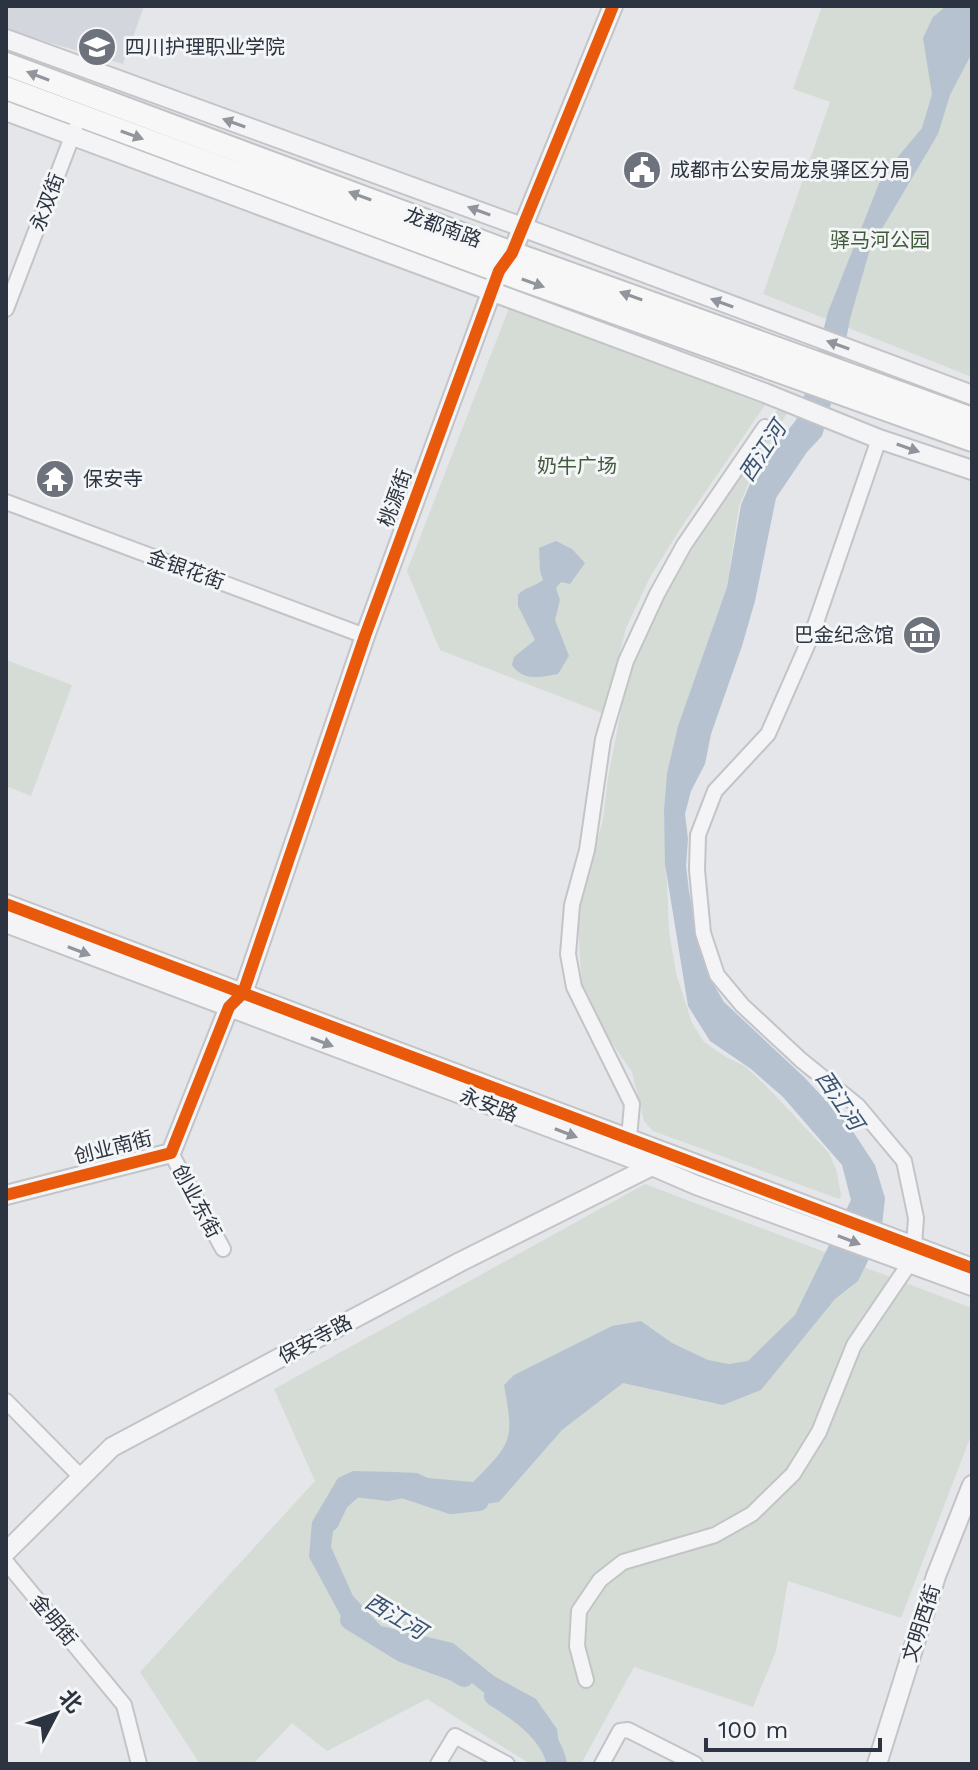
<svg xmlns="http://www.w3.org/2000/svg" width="978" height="1770" font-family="'Work Sans','Noto Sans SC',sans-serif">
  <rect width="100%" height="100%" fill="#e4e6e9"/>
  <!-- built -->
  <path fill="#d3d6dc" d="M 6,6 L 144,6 L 123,64 L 6,30 Z"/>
  <!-- green -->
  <path fill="#d5dcd5" d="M 822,6 L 972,6 L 972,377 L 763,294 L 830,102 L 793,89 Z
    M 509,308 L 765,405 L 684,523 L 650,577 L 626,628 L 605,714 L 440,650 L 407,571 Z
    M 777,410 L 787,413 L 756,466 L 739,506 L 727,587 L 678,726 L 667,773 L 664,809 L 669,932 L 676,973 L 692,1023 L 704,1042 L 726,1057 L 745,1066 L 771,1091 L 829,1153 L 837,1172 L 841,1196 L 839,1199 L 653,1131 L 644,1121 L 632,1072 L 605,1033 L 582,988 L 577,911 L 603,820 L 608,778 L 626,685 L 656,608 L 718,502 L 761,445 Z
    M 6,660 L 72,685 L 31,796 L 6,786 Z
    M 645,1184 L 972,1308 L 972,1433 L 901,1618 L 788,1581 L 776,1651 L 753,1707 L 634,1667 L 581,1764 L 530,1764 L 427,1699 L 327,1751 L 292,1723 L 253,1764 L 200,1764 L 140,1672 L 315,1481 L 274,1389 Z"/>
  <!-- water -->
  <path fill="#b6c2d0" d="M 946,6 L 972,6 L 972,53 L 950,95 L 938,134 L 870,249 L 850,319 L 840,372 L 822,436 L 807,452 L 776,498 L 755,601 L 742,646 L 711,734 L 705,764 L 691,791 L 685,814 L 688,839 L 686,866 L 689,891 L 698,939 L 714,985 L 724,1002 L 804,1077 L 848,1124 L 875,1165 L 885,1198 L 881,1235 L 858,1281 L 835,1299 L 761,1390 L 723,1405 L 623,1383 L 562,1430 L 499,1502 L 462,1507 L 417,1490 L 379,1494 L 344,1493 L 335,1516 L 331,1547 L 353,1596 L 381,1626 L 453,1643 L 494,1676 L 536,1699 L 557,1729 L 560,1753 L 527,1713 L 501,1706 L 463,1676 L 343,1620 L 309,1557 L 312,1522 L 338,1478 L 353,1471 L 394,1472 L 417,1473 L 428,1478 L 473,1482 C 513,1442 514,1440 504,1385 L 514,1375 L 612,1326 L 641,1321 L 672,1343 L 708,1360 L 729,1364 L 748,1361 L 795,1315 L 851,1200 L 842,1165 L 783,1097 L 751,1069 L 710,1041 L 688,1006 L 665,864 L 664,809 L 667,773 L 678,726 L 727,587 L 741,505 L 755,472 L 796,420 L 814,366 L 828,312 L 882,176 L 922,128 L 932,94 L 923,38 L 933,17 Z
    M 556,541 L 572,549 L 585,563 L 570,584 L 561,582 L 556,588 L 560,600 L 555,620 L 569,656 L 558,674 C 541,677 523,682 512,665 L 514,657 L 535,640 L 518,606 L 518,595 C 525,587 534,587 543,580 L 540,571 L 539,548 Z"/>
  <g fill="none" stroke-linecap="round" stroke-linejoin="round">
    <!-- river -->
    <path stroke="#b6c2d0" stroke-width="20" d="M 329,1522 L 339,1501 L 355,1487 L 388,1491 L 403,1488 L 451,1504 L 479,1501
      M 350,1620 L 402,1652 L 454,1671 L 464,1677
      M 494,1696 C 520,1712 551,1733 557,1764"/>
    <defs>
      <path id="minor" d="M 6,309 L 75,129
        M 879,439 L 812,634 L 768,734 L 715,791 L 698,835 L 697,870 L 703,933 L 717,975 L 742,1005 L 801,1060 L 858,1106 L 904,1161 L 916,1218 L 914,1245
        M 6,502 L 365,636
        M 629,1138 L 632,1104 L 574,987 L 568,954 L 572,905 L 587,850 L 603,739 L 626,661 L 657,594 L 684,545 L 765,427
        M 171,1153 L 223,1249
        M 6,1401 L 80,1476
        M 6,1562 L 124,1705 L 139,1764
        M 586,1680 L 577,1646 L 579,1611 L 600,1580 L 623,1562 L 715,1535 L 752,1514 L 793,1474 L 819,1432 L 854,1345 L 909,1264
        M 438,1764 L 455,1736 L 507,1764
        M 602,1764 L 620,1731 L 628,1730 L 695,1764"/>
      <path id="tertiary" d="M 6,39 L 522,227 L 972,395
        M 6,111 L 765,393 L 879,439 L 972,470
        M 6,904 L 972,1268
        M 6,923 L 652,1166 L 696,1185 L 972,1286
        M 6,1195 L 171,1153 L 229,1007 L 243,993 L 365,636 L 499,271 L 512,253 L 613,6
        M 6,1552 L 112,1447 L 460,1262 L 652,1166
        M 877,1764 L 936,1576 L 972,1485"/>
      <path id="primary" d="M 6,64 L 512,253 L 972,419
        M 6,88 L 499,271 L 972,440"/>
    </defs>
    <!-- minor casing -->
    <use href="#minor" stroke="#c3c4c7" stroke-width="18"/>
    <!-- tertiary casing -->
    <use href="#tertiary" stroke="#c3c4c7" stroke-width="22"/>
    <!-- primary casing -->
    <use href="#primary" stroke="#c1c3c6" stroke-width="26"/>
    <!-- minor -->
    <use href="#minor" stroke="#f4f4f6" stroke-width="14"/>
    <!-- tertiary -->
    <use href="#tertiary" stroke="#f4f4f6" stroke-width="18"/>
    <!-- primary -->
    <use href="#primary" stroke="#f7f7f8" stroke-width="22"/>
    <defs>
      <path id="cycleway" d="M 6,904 L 972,1268
        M 6,1195 L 171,1153 L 229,1007 L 243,993 L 365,636 L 499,271 L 512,253 L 613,6"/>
    </defs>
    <!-- cycleway casing -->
    <use href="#cycleway" stroke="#f3f5f7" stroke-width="17"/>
    <!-- cycleway -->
    <use href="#cycleway" stroke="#e8590c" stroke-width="12"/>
  </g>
  <!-- one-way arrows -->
  <defs><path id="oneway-solid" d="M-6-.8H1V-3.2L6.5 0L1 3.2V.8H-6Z" transform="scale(2)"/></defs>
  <g fill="#92969c">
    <use href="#oneway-solid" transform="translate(38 76) rotate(-159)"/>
    <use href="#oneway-solid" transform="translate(132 135) rotate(20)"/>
    <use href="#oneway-solid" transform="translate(360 196) rotate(-160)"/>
    <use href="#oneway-solid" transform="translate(533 283) rotate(20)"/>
    <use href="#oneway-solid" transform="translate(631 296) rotate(-160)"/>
  </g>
  <g fill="#90949c">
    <use href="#oneway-solid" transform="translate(234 123) rotate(-160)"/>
    <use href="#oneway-solid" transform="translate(479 211) rotate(-160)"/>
    <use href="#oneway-solid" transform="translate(722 303) rotate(-160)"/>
    <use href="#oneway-solid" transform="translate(838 345) rotate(-160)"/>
    <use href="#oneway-solid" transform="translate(908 448) rotate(19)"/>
    <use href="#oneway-solid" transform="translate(79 951) rotate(21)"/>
    <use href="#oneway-solid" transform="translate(322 1042) rotate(21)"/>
    <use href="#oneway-solid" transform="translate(566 1133) rotate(21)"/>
    <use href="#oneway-solid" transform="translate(849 1240) rotate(21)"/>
  </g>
  <!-- icons -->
  <defs>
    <symbol id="university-disc" viewBox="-11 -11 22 22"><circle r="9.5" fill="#6d727c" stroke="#f3f5f7"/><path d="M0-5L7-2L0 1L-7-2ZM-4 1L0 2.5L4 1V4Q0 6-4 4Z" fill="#fff"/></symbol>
    <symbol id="civic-disc" viewBox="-11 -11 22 22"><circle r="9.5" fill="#6d727c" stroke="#f3f5f7"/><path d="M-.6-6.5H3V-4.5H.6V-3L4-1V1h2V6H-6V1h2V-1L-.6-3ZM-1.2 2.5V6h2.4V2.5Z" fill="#fff"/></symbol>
    <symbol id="temple-disc" viewBox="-11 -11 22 22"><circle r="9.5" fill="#6d727c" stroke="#f3f5f7"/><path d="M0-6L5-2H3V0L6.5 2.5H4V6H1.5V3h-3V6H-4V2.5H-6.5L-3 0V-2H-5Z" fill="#fff"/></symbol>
    <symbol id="museum-disc" viewBox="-11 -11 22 22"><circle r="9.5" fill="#6d727c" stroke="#f3f5f7"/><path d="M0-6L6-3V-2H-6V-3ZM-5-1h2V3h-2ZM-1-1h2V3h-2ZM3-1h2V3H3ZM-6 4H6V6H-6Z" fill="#fff"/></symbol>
  </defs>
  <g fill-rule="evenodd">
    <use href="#university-disc" x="75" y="25" width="44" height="44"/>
    <use href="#civic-disc" x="620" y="148" width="44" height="44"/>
    <use href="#temple-disc" x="33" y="457" width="44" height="44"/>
    <use href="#museum-disc" x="900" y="613" width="44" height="44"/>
  </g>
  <g text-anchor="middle" stroke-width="6" stroke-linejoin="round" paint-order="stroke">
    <!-- poi labels -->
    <g font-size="20" fill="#2d3441" stroke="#f3f5f7" text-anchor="start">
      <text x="125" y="54">四川护理职业学院</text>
      <text x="670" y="177">成都市公安局龙泉驿区分局</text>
      <text x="83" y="486">保安寺</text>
      <text x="894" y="642" text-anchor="end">巴金纪念馆</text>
    </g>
    <!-- street labels -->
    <g font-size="20" fill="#2d3441" stroke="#f3f5f7">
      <text transform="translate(47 202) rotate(-69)" y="7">永双街</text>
      <text transform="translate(443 227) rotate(20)" y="7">龙都南路</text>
      <text transform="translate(395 498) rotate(-70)" y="7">桃源街</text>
      <text transform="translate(186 569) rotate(20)" y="7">金银花街</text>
      <text transform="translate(489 1105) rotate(21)" y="7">永安路</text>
      <text transform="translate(113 1147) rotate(-14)" y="7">创业南街</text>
      <text transform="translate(197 1201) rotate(62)" y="7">创业东街</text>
      <text transform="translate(315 1339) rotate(-28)" y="7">保安寺路</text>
      <text transform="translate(54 1620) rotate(50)" y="7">金明街</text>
      <text transform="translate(921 1623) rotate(-72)" y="7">文明西街</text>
    </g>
    <!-- park labels -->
    <g font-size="20" fill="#415b3b" stroke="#f3f5f7">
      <text x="880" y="247">驿马河公园</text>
      <text x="577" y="473">奶牛广场</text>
    </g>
    <!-- water labels -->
    <g font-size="22" font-style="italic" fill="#3a5271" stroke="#f3f5f7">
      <text transform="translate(762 451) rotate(-57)" y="8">西江河</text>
      <text transform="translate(840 1100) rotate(56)" y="8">西江河</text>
      <text transform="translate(396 1616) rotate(31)" y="8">西江河</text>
    </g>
  </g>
  <!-- border -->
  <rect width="978" height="1770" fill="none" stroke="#2d3441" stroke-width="16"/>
  <!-- north arrow -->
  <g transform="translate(56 1714) rotate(49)" stroke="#f3f5f7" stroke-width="6" paint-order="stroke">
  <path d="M0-6L14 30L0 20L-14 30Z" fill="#2d3441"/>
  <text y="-12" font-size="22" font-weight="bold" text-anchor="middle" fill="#2d3441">北</text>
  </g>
  <!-- scale -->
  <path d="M706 1738v12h174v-12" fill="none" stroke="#2d3441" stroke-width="4"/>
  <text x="718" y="1738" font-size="24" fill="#2d3441" stroke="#f3f5f7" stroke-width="6" paint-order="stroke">100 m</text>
</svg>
